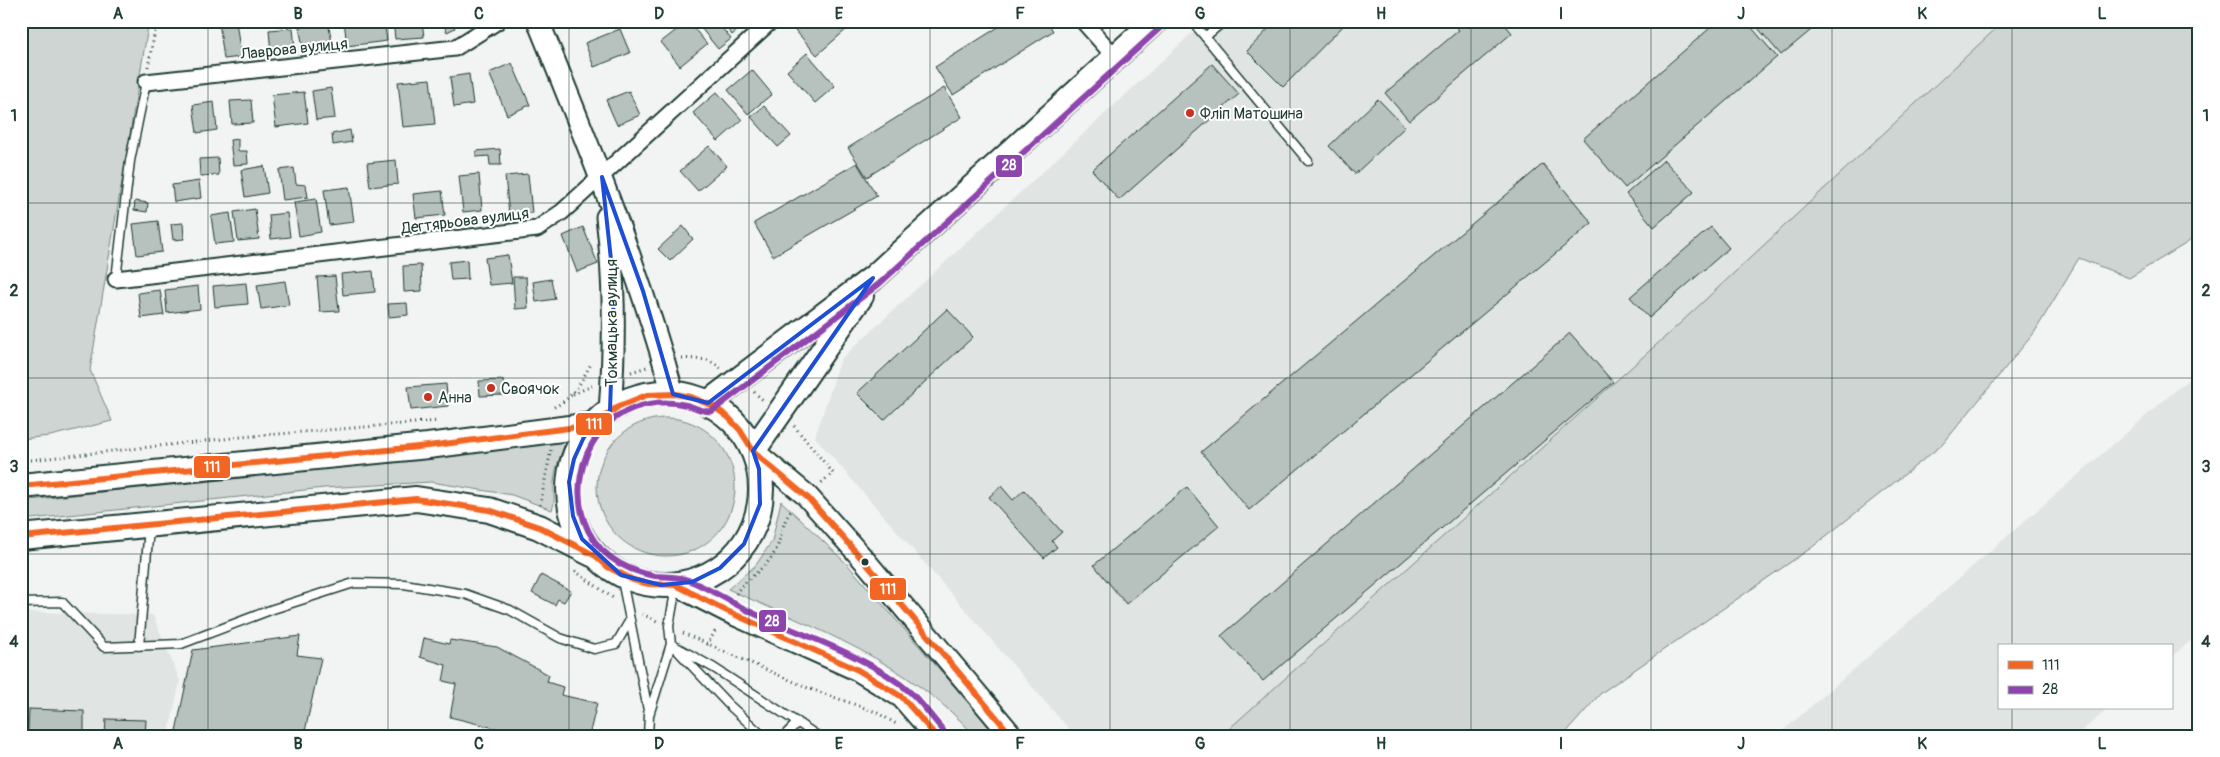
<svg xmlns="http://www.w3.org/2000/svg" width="2220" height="757" font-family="Pangolin,sans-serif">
  <rect width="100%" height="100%" fill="#f2f3f3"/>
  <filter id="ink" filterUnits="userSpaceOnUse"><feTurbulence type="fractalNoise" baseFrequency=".02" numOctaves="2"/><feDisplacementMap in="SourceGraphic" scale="10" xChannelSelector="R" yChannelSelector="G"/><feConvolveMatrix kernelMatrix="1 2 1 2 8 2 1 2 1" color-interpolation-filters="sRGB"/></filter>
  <g filter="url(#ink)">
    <!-- built -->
    <path fill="#e0e4e3" d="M 1205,21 L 2004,21 L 1675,328 L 1221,736 L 1075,736 L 815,437 L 841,359 Z
      M 2199,370 L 2199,634 L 2171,657 L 2171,646 L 1999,646 L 1999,708 L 2109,708 L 2076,736 L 1777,736 Z
      M 21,612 L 153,615 L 180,681 L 168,736 L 21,736 Z"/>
    <!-- green -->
    <path fill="#ced5d3" stroke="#768984" d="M 21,21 L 149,21 L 90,370 L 112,421 L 50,436 L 21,439 Z
      M 2004,21 L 2199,21 L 2199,232 L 2187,243 L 2129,278 L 2079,258 L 2034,333 L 1942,445 L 1811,548 L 1601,693 L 1563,736 L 1221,736 L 1675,328 Z
      M597 487a69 69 0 1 1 138 0a69 69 0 1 1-138 0Z
      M 560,440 L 564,447 C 559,459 555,469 554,482 C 553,492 556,500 552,510 L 512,495 L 431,482 L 324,488 L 21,520 L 21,501 Z
      M 781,501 L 847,564 L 998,736 L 975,736 C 909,662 816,629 728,589 L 756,565 L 772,541 Z"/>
    <!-- building -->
    <path fill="#b7c1bd" stroke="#1f3d34" d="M 236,21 L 241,57 L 224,59 L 219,22 Z
      M 344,21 L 384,21 L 387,41 L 347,46 Z
      M 393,21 L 422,21 L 424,37 L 395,39 Z
      M 442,21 L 452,21 L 455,28 L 447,32 Z
      M 688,21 L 707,44 L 680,66 L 661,42 Z
      M 709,21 L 716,21 L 731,39 L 718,49 L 701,28 Z
      M 721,21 L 749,21 L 732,35 Z
      M 805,21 L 842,21 L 848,28 L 817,55 L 795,30 Z
      M 1008,21 L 1047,21 L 1053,31 L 953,95 L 935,67 Z
      M 1276,21 L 1348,21 L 1283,87 L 1247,51 Z
      M 1451,21 L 1502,21 L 1512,33 L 1409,121 L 1385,93 L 1459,30 Z
      M 1718,21 L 1746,21 L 1777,57 L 1625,188 L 1583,139 Z
      M 1752,21 L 1822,21 L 1781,55 Z
      M 328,22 L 333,47 L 304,52 L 299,27 Z
      M 293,28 L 295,50 L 271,53 L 269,30 Z
      M 620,29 L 630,53 L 594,67 L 585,43 Z
      M 807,53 L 835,86 L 815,103 L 787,71 Z
      M 512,63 L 530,105 L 507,115 L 489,73 Z
      M 1212,64 L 1239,94 L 1119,200 L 1092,170 Z
      M 752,70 L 772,94 L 748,114 L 728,90 Z
      M 469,74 L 473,104 L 454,107 L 450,77 Z
      M 430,79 L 435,124 L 403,127 L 398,82 Z
      M 331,88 L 335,118 L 316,120 L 312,91 Z
      M 944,88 L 962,117 L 867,177 L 848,148 Z
      M 629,91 L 640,115 L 617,125 L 606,100 Z
      M 304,92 L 308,123 L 276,127 L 272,95 Z
      M 717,92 L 742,120 L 718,141 L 693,113 Z
      M 1378,99 L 1405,127 L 1355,174 L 1329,146 Z
      M 251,100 L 253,123 L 232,124 L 230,101 Z
      M 214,102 L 217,130 L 197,133 L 193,105 Z
      M 764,106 L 791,136 L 778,147 L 751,117 Z
      M 350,130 L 352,142 L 333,145 L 332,134 Z
      M 238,139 L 238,151 L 247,151 L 248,164 L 233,165 L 230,140 Z
      M 709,146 L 727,166 L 698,191 L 680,171 Z
      M 500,149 L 501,165 L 490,165 L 489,156 L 476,157 L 476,151 Z
      M 218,158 L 219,175 L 200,176 L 199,159 Z
      M 396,160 L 398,184 L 370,187 L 367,163 Z
      M 1664,160 L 1694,192 L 1654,227 L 1626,194 Z
      M 857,163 L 877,196 L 773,256 L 754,223 Z
      M 1543,164 L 1592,223 L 1249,510 L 1201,452 Z
      M 264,166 L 268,193 L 245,197 L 241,170 Z
      M 294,168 L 296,184 L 306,185 L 308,197 L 283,200 L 279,170 Z
      M 479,174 L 482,210 L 463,212 L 459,176 Z
      M 528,174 L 532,213 L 509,215 L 505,176 Z
      M 199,181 L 201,198 L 174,202 L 172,185 Z
      M 349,187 L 354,222 L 329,225 L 324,190 Z
      M 442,191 L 445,215 L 416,218 L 413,194 Z
      M 316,199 L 321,232 L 299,236 L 294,202 Z
      M 135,201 L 148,203 L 147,212 L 134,210 Z
      M 255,209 L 259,239 L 238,241 L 234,212 Z
      M 230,213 L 234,242 L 215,244 L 211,216 Z
      M 287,213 L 290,237 L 271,239 L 269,215 Z
      M 158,221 L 162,252 L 137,255 L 133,224 Z
      M 183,223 L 184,239 L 173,240 L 171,224 Z
      M 683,226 L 693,239 L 670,261 L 658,249 Z
      M 583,227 L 598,264 L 577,272 L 563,236 Z
      M 1711,227 L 1729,248 L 1649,318 L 1630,297 Z
      M 508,255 L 512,283 L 489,285 L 485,258 Z
      M 467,260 L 468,279 L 451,280 L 449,262 Z
      M 421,265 L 422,291 L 404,292 L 403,266 Z
      M 373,271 L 375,292 L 343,295 L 341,274 Z
      M 335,276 L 339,311 L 320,312 L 317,277 Z
      M 513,277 L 526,277 L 528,308 L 515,309 Z
      M 551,279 L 555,299 L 536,302 L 533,282 Z
      M 285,281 L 289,305 L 261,309 L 257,285 Z
      M 246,283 L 248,304 L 215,307 L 213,286 Z
      M 198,286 L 200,309 L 167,313 L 165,290 Z
      M 160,290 L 164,315 L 141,318 L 138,293 Z
      M 407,303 L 408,315 L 389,317 L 388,304 Z
      M 947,309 L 973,337 L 884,420 L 857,393 Z
      M 1570,333 L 1613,382 L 1263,681 L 1221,636 Z
      M 503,380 L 504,395 L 480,396 L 479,381 Z
      M 446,384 L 448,406 L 411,410 L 408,387 Z
      M 1001,486 L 1013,500 L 1024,490 L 1062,532 L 1052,541 L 1057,547 L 1044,558 L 989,497 Z
      M 1187,487 L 1219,526 L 1126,604 L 1094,565 Z
      M 541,575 L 571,591 L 564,602 L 558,599 L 555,605 L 532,593 Z
      M 300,636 L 297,655 L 321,658 L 304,736 L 175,736 L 193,650 Z
      M 424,638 L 449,644 L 450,640 L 497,647 L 549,675 L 547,682 L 563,687 L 561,695 L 597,703 L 589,736 L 518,736 L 519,734 L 450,717 L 456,684 L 443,681 L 446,665 L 420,657 Z
      M 29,709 L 84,711 L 84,736 L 28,733 Z
      M 106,719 L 146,720 L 145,736 L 105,736 Z
      M 689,729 L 725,735 L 725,736 L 689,736 Z"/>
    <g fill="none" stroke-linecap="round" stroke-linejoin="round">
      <defs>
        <path id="lane" d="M 1192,21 L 1308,161
          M 1205,37 L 1224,21
          M 116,279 L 130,161 L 146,82
          M 621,575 L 649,715 L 671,644 L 669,626 L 676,587
          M 21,603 L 62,602 L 104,647 L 181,644 L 273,609 L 354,583 L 404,584 L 465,594 L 510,610 L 560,638 L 594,649 L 616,644 L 630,620
          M 671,644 L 714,668 L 818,736
          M 139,646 L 149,527
          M 676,649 L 728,704 L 763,736
          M 648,736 L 649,715
          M 784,736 L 798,722"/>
        <path id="street" d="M 1083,21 L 1115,57
          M 146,82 L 455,48 L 498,21
          M 116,279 L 537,229 L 562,212 L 771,21"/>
        <path id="secondary" d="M 538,21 C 588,144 638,266 673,394
          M 607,217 C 615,282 615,345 610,411
          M 753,451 L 806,495 L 865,561 L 1012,736
          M 676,585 L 727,611 L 858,670 L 902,697 L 936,736"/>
        <path id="primary" d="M569 489a96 96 0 1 1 192 0a96 96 0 1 1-192 0Z
          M 708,403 L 873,278 L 1155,21
          M 753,451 L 861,296
          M 21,486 L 428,446 L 593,425
          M 21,537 L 416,499 L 489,510 L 539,527 L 592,554"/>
      </defs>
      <!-- lane casing -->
      <use href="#lane" stroke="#1f3d34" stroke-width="11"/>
      <!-- street casing -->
      <use href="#street" stroke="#1f3d34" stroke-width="19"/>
      <!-- secondary casing -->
      <use href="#secondary" stroke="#1f3d34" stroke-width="25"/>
      <!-- primary casing -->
      <use href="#primary" stroke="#1f3d34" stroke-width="28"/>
      <!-- path -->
      <path stroke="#1f3d34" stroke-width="3" stroke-dasharray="1 4" stroke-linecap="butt" d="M 148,67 L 157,21
        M 682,358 L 708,360 L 721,368
        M 631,372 L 647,367
        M 754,392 L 764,401
        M 573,394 L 592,386
        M 554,407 C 574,398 582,380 592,362
        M 794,426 L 833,473 L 821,483
        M 21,461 L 241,437 L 439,421
        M 540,505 L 551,450
        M 575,571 L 613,598
        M 736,594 C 742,581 763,571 773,555 C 783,540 780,522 793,509
        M 642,614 L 657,621
        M 683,633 L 808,688 L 876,712 L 898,725
        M 707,645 L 717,628"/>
      <!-- lane -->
      <use href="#lane" stroke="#fff" stroke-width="8"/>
      <!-- street -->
      <use href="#street" stroke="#fff" stroke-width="15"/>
      <!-- secondary -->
      <use href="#secondary" stroke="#fff" stroke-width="21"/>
      <!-- primary -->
      <use href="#primary" stroke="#fff" stroke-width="24"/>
      <defs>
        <path id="bus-1" d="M 21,486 L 428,446 L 593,425 L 619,406 L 647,395 L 676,394 L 691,397 L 713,406 L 728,417 L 740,430 L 752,449 L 759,457 L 808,498 L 886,586 L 1012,736
          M 21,537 L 416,499 L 489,510 L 539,527 L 596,556 L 608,567 L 633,580 L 649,584 L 676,585 L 727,611 L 858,670 L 902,697 L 936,736"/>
        <path id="bus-2" d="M 943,730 C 932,718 923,704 911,693 C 871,657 802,635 753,613 C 731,603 711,589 688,580 C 677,576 667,577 655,576 C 639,573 623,567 610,557 C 559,518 575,429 634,408 C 651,402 670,401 686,405 C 695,407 704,413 712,411 L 879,284 L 1161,27"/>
      </defs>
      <!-- bus-1 casing -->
      <use href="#bus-1" stroke="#fff" stroke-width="10"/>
      <!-- bus-2 casing -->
      <use href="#bus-2" stroke="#fff" stroke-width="10"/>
      <!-- bus-1 -->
      <use href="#bus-1" stroke="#f26522" stroke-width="6"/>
      <!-- bus-2 -->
      <use href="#bus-2" stroke="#8e44ad" stroke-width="6"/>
    </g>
  </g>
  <!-- marked area -->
  <path fill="none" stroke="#1d4ed8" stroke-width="4" stroke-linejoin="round" d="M 602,177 L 643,291 L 673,394 L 708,403 L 873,278 L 753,451 L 759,469 L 760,504 L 744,544 L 720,568 L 692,582 L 661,585 L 621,575 L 582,539 L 573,516 L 569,482 L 574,459 L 584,437 L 610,411 L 614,287 Z"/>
  <!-- grid -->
  <path fill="none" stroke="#1f3d34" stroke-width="1" stroke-opacity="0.55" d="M 208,21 L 208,736M 388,21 L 388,736M 569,21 L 569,736M 749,21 L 749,736M 930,21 L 930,736M 1110,21 L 1110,736M 1290,21 L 1290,736M 1471,21 L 1471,736M 1651,21 L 1651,736M 1832,21 L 1832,736M 2012,21 L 2012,646M 21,203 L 2199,203M 21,378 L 2199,378M 21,554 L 2199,554M 2012,708 L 2012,736"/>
  <!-- markers -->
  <g fill="#c8321e" stroke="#fff" stroke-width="2">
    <circle cx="1190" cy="113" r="5"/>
    <circle cx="491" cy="388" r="5"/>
    <circle cx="428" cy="397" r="5"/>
  </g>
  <circle fill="#1f3d34" stroke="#fff" stroke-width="2" cx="865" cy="562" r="4.5"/>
  <g text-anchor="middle" stroke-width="4" stroke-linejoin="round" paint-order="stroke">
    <!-- street labels -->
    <g font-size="16" fill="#1f3d34" stroke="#fff">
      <text transform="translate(294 48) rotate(-6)" y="6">Лаврова вулиця</text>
      <text transform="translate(465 220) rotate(-7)" y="6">Дегтярьова вулиця</text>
      <text transform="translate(611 323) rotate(-90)" y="6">Токмацька вулиця</text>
    </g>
    <!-- poi labels -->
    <g font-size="16" fill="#1f3d34" stroke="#fff" text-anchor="start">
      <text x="1200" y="119">Фліп Матошина</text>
      <text x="501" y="394">Своячок</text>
      <text x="438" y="403">Анна</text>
    </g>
  </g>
  <g stroke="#fff" stroke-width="2">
    <rect x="995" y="154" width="28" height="24" rx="5" fill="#8e44ad"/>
    <rect x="575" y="412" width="38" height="24" rx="5" fill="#f26522"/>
    <rect x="193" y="455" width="38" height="24" rx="5" fill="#f26522"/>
    <rect x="869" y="577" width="38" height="24" rx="5" fill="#f26522"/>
    <rect x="758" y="609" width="29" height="24" rx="5" fill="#8e44ad"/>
  </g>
  <g font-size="14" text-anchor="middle" font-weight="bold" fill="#fff">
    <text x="1009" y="170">28</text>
    <text x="594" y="429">111</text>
    <text x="212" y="472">111</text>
    <text x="888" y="594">111</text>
    <text x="772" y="626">28</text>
  </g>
  <!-- margin -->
  <rect width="2220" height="757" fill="none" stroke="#fff" stroke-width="55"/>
  <!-- legend -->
  <rect x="1998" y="644" width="175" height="65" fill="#ffffff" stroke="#a5b1ae"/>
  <rect x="2008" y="661" width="25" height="8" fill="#f26522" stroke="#a5b1ae"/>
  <text x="2042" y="670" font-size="15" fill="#1f3d34">111</text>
  <rect x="2008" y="686" width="25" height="8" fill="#8e44ad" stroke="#a5b1ae"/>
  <text x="2042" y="694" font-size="15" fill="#1f3d34">28</text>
  <rect x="28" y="28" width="2164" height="702" fill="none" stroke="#1f3d34" stroke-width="2"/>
  <g font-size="16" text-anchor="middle" font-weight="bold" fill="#1f3d34">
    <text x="118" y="19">A</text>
    <text x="298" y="19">B</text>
    <text x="479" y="19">C</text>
    <text x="659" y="19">D</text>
    <text x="839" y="19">E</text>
    <text x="1020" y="19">F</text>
    <text x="1200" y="19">G</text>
    <text x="1381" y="19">H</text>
    <text x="1561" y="19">I</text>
    <text x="1741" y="19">J</text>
    <text x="1922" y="19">K</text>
    <text x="2102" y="19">L</text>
    <text x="14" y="121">1</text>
    <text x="2206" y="121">1</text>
    <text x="14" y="296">2</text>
    <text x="2206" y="296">2</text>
    <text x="14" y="472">3</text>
    <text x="2206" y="472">3</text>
    <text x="14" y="647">4</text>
    <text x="2206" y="647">4</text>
    <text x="118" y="749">A</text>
    <text x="298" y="749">B</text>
    <text x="479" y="749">C</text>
    <text x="659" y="749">D</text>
    <text x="839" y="749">E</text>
    <text x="1020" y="749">F</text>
    <text x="1200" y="749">G</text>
    <text x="1381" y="749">H</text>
    <text x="1561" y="749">I</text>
    <text x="1741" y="749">J</text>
    <text x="1922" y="749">K</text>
    <text x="2102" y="749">L</text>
  </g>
</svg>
